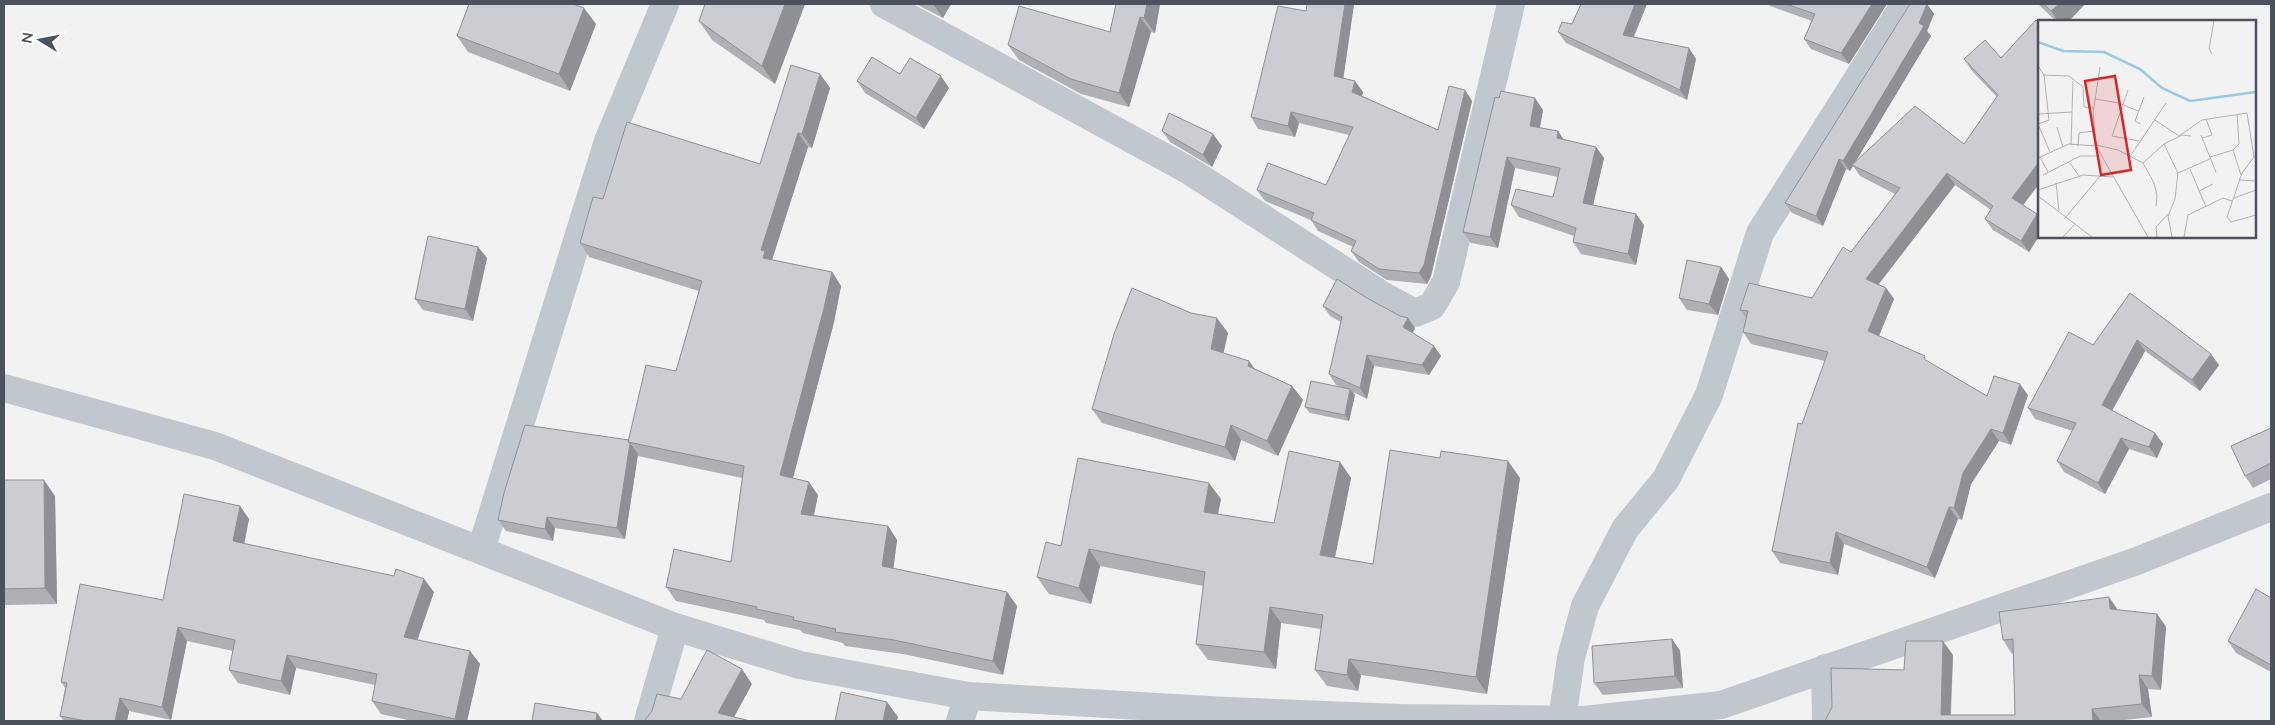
<svg xmlns="http://www.w3.org/2000/svg" width="2275" height="725" font-family="Lato,sans-serif">
  <rect width="100%" height="100%" fill="#f3f2f2"/>
  <g fill="none" stroke-linecap="round" stroke-linejoin="round">
    <!-- minor -->
    <path stroke="#c1c7ce" stroke-width="28" d="M 884,4 L 1188,170 L 1382,295 L 1415,313 L 1432,306 L 1446,282 L 1511,4
      M 4,388 L 215,446 L 675,627 L 800,665 L 968,696 L 1227,711 L 1400,718 L 1584,720 L 1721,705 L 2137,561 L 2271,507
      M 481,550 L 608,141 L 665,4
      M 1825,668 L 1826,721
      M 1562,720 L 1571,658 L 1585,606 L 1625,529 L 1666,479 L 1709,395 L 1760,233 L 1905,4
      M 648,721 L 675,627
      M 960,721 L 968,696"/>
  </g>
  <!-- wall -->
  <path fill="#afb0b5" d="M 805,4 L 775,84 L 712,40 L 699,21 Z
    M 916,4 L 951,4 L 943,18 Z
    M 1116,4 L 1160,4 L 1155,33 L 1151,32 L 1129,107 L 1081,94 L 1019,60 L 1008,45 L 1110,32 Z
    M 1354,4 L 1343,79 L 1363,92 L 1362,96 L 1438,130 L 1465,90 L 1472,101 L 1431,276 L 1427,284 L 1387,280 L 1359,262 L 1351,251 L 1353,247 L 1318,231 L 1311,220 L 1265,201 L 1257,190 L 1326,185 L 1349,135 L 1299,123 L 1295,137 L 1258,129 L 1251,117 L 1306,11 Z
    M 1581,4 L 1647,4 L 1634,37 L 1696,59 L 1687,100 L 1566,43 L 1558,32 L 1572,24 Z
    M 1768,4 L 1887,4 L 1849,64 L 1811,49 L 1804,39 L 1812,21 L 1770,6 Z
    M 1927,4 L 1934,14 L 1927,31 L 1931,36 L 1855,162 L 1964,144 L 1997,97 L 1972,71 L 1964,59 L 2001,58 L 2039,23 L 2039,184 L 2023,205 L 2037,214 L 2039,215 L 2039,236 L 2029,252 L 1993,230 L 1985,219 L 1991,210 L 1955,185 L 1879,284 L 1886,288 L 1894,299 L 1879,336 L 1928,362 L 1987,396 L 2028,395 L 2011,445 L 1999,441 L 1971,484 L 1962,520 L 1958,519 L 1935,578 L 1844,544 L 1838,575 L 1780,563 L 1772,551 L 1802,424 L 1825,361 L 1751,344 L 1743,332 L 1746,318 L 1740,310 L 1812,298 L 1851,252 L 1895,194 L 1860,176 L 1853,166 L 1850,171 L 1846,169 L 1823,226 L 1792,213 L 1785,203 Z
    M 2038,4 L 2085,4 L 2069,21 L 2056,21 Z
    M 596,24 L 570,91 L 468,52 L 457,36 Z
    M 820,74 L 830,88 L 812,148 L 808,147 L 772,260 L 832,272 L 841,286 L 834,322 L 793,478 L 818,495 L 814,515 L 888,526 L 897,540 L 893,568 L 1007,592 L 1017,606 L 1003,675 L 903,654 L 845,646 L 843,643 L 803,633 L 800,630 L 766,623 L 764,620 L 676,601 L 666,587 L 731,562 L 742,478 L 638,456 L 638,454 L 625,539 L 555,528 L 553,541 L 506,531 L 498,520 L 629,440 L 676,371 L 699,291 L 589,257 L 580,243 L 603,199 L 760,164 Z
    M 900,74 L 949,88 L 924,129 L 865,93 L 857,81 Z
    M 1499,98 L 1543,110 L 1540,128 L 1558,131 L 1563,139 L 1596,147 L 1604,158 L 1593,205 L 1636,214 L 1644,225 L 1636,265 L 1581,254 L 1573,242 L 1574,236 L 1519,217 L 1511,205 L 1553,197 L 1558,177 L 1515,168 L 1498,248 L 1471,243 L 1463,232 Z
    M 1162,131 L 1222,146 L 1212,167 L 1170,142 Z
    M 478,247 L 487,258 L 473,321 L 423,310 L 415,299 Z
    M 1721,267 L 1729,279 L 1718,315 L 1687,310 L 1679,298 Z
    M 2130,293 L 2219,365 L 2200,391 L 2145,351 L 2112,411 L 2155,433 L 2163,444 L 2157,458 L 2129,449 L 2105,494 L 2064,472 L 2057,461 L 2073,431 L 2035,419 L 2028,408 L 2093,345 Z
    M 1323,306 L 1415,328 L 1413,333 L 1434,346 L 1441,356 L 1429,375 L 1374,366 L 1367,399 L 1353,392 L 1355,395 L 1349,421 L 1310,413 L 1305,407 L 1342,387 L 1336,385 L 1329,374 L 1341,322 L 1330,316 Z
    M 1228,333 L 1223,353 L 1255,369 L 1292,386 L 1303,400 L 1278,456 L 1241,440 L 1235,461 L 1102,423 L 1092,409 Z
    M 2271,428 L 2271,479 L 2253,488 L 2245,476 Z
    M 1340,462 L 1351,478 L 1335,557 L 1373,564 L 1520,478 L 1487,694 L 1361,675 L 1358,691 L 1327,686 L 1315,670 L 1321,629 L 1281,623 L 1276,669 L 1208,660 L 1196,644 L 1203,586 L 1100,566 L 1091,604 L 1049,594 L 1037,577 L 1061,546 L 1221,499 L 1218,514 L 1274,523 Z
    M 4,480 L 55,496 L 57,604 L 5,605 L 4,604 Z
    M 240,506 L 249,519 L 244,544 L 434,592 L 417,640 L 470,651 L 480,664 L 467,721 L 412,721 L 381,714 L 372,701 L 375,685 L 296,668 L 290,695 L 238,683 L 229,670 L 233,651 L 187,641 L 171,720 L 129,711 L 127,721 L 64,721 L 60,716 L 65,688 L 61,682 L 163,600 Z
    M 2271,598 L 2271,672 L 2236,653 L 2228,641 Z
    M 2118,610 L 2157,614 L 2166,627 L 2161,690 L 2148,689 L 2152,717 L 2115,721 L 1826,721 L 1904,670 L 1953,655 L 1951,715 L 2015,715 L 2013,654 L 2012,654 L 2003,640 Z
    M 1672,639 L 1680,651 L 1683,688 L 1603,695 L 1594,683 Z"/>
  <!-- shaded-wall -->
  <path fill="#8f9094" d="M 785,4 L 805,4 L 775,84 L 762,66 Z
    M 933,4 L 951,4 L 943,18 Z
    M 1147,4 L 1160,4 L 1155,33 L 1144,18 Z
    M 1345,4 L 1354,4 L 1342,88 L 1334,76 Z
    M 1635,4 L 1647,4 L 1630,45 L 1623,35 Z
    M 1872,4 L 1887,4 L 1849,64 L 1841,53 Z
    M 1927,4 L 1934,14 L 1927,31 L 1931,36 L 1850,171 L 1843,161 L 1919,23 Z
    M 2059,4 L 2085,4 L 2069,21 L 2058,21 L 2051,11 Z
    M 584,8 L 596,24 L 570,91 L 559,74 Z
    M 1140,17 L 1151,32 L 1129,107 L 1119,93 Z
    M 1689,48 L 1696,59 L 1687,100 L 1680,90 Z
    M 820,74 L 830,88 L 812,148 L 802,134 Z
    M 941,76 L 949,88 L 924,129 L 916,118 Z
    M 1355,81 L 1363,92 L 1360,103 L 1352,92 Z
    M 1465,90 L 1472,101 L 1431,276 L 1427,284 L 1419,273 Z
    M 1535,98 L 1543,110 L 1538,137 L 1530,126 Z
    M 1291,112 L 1299,123 L 1295,137 L 1288,126 Z
    M 1558,131 L 1566,143 L 1557,138 Z
    M 798,133 L 808,147 L 772,260 L 763,258 L 761,250 Z
    M 1213,134 L 1222,146 L 1212,167 L 1203,155 Z
    M 1596,147 L 1604,158 L 1591,214 L 1583,203 Z
    M 1507,157 L 1515,168 L 1498,248 L 1490,237 Z
    M 1839,159 L 1846,169 L 1823,226 L 1816,216 Z
    M 2039,162 L 2039,184 L 2020,209 L 2012,198 Z
    M 1947,173 L 1955,185 L 1874,290 L 1866,279 Z
    M 1636,214 L 1644,225 L 1636,265 L 1628,254 Z
    M 2037,214 L 2039,215 L 2039,236 L 2029,252 L 2021,241 Z
    M 478,247 L 487,258 L 473,321 L 465,309 Z
    M 1721,267 L 1729,279 L 1718,315 L 1709,304 Z
    M 832,272 L 841,286 L 834,322 L 790,489 L 780,475 Z
    M 1886,288 L 1894,299 L 1876,343 L 1868,331 Z
    M 1217,318 L 1228,333 L 1221,364 L 1211,349 Z
    M 1408,318 L 1415,328 L 1410,337 L 1403,327 Z
    M 2137,340 L 2145,351 L 2109,416 L 2102,405 Z
    M 1434,346 L 1441,356 L 1429,375 L 1422,365 Z
    M 2211,354 L 2219,365 L 2200,391 L 2192,380 Z
    M 1367,355 L 1374,366 L 1367,399 L 1360,388 Z
    M 1249,361 L 1259,375 L 1248,366 Z
    M 2020,384 L 2028,395 L 2011,445 L 2003,433 Z
    M 1292,386 L 1303,400 L 1278,456 L 1267,441 Z
    M 1350,389 L 1355,395 L 1349,421 L 1345,415 Z
    M 1231,425 L 1241,440 L 1235,461 L 1225,447 Z
    M 1991,429 L 1999,441 L 1971,484 L 1962,520 L 1954,508 L 1963,473 Z
    M 2155,433 L 2163,444 L 2157,458 L 2149,447 Z
    M 2121,438 L 2129,449 L 2105,494 L 2098,483 Z
    M 630,443 L 638,454 L 625,539 L 617,528 Z
    M 1508,461 L 1520,478 L 1487,694 L 1476,677 Z
    M 1340,462 L 1351,478 L 1332,572 L 1320,555 Z
    M 44,480 L 55,496 L 57,604 L 45,588 Z
    M 809,482 L 818,495 L 811,528 L 801,514 Z
    M 1209,483 L 1221,499 L 1215,528 L 1204,512 Z
    M 240,506 L 249,519 L 242,555 L 233,541 Z
    M 1949,507 L 1958,519 L 1935,578 L 1927,567 Z
    M 547,517 L 555,528 L 553,541 L 545,529 Z
    M 888,526 L 897,540 L 892,580 L 882,566 Z
    M 1836,532 L 1844,544 L 1838,575 L 1830,563 Z
    M 1089,549 L 1100,566 L 1091,604 L 1079,588 Z
    M 424,579 L 434,592 L 414,650 L 404,637 Z
    M 1007,592 L 1017,606 L 1003,675 L 993,661 Z
    M 2109,597 L 2118,610 L 2110,609 Z
    M 1270,607 L 1281,623 L 1276,669 L 1264,652 Z
    M 2157,614 L 2166,627 L 2161,690 L 2152,676 Z
    M 178,627 L 187,641 L 171,720 L 162,707 Z
    M 1672,639 L 1680,651 L 1683,688 L 1675,676 Z
    M 1943,641 L 1953,655 L 1950,721 L 1941,715 Z
    M 470,651 L 480,664 L 467,721 L 457,721 L 455,719 Z
    M 287,655 L 296,668 L 290,695 L 281,681 Z
    M 1349,659 L 1361,675 L 1358,691 L 1347,675 Z
    M 742,669 L 752,684 L 732,721 L 718,713 Z
    M 2139,675 L 2148,689 L 2152,717 L 2142,704 Z
    M 120,698 L 129,711 L 127,721 L 115,721 Z
    M 887,702 L 898,717 L 897,721 L 883,721 Z
    M 2092,709 L 2101,721 L 2093,721 Z
    M 597,713 L 603,721 L 596,721 Z"/>
  <!-- building -->
  <path fill="#cccdd3" stroke="#8f9094" d="M 469,4 L 573,4 L 584,8 L 559,74 L 457,36 Z
    M 705,4 L 785,4 L 762,66 L 699,21 Z
    M 1116,4 L 1147,4 L 1144,18 L 1140,17 L 1119,93 L 1071,79 L 1008,45 L 1019,6 L 1110,32 Z
    M 1307,4 L 1345,4 L 1334,76 L 1355,81 L 1352,92 L 1438,130 L 1449,86 L 1465,90 L 1424,265 L 1419,273 L 1379,269 L 1351,251 L 1356,241 L 1311,220 L 1314,213 L 1257,190 L 1268,163 L 1326,185 L 1353,127 L 1291,112 L 1288,126 L 1251,117 L 1278,6 L 1306,11 Z
    M 1581,4 L 1635,4 L 1623,35 L 1689,48 L 1680,90 L 1558,32 L 1562,22 L 1572,24 Z
    M 1786,4 L 1872,4 L 1841,53 L 1804,39 L 1815,14 Z
    M 1910,4 L 1927,4 L 1919,23 L 1924,26 L 1843,161 L 1839,159 L 1816,216 L 1785,203 Z
    M 2044,4 L 2059,4 L 2051,11 Z
    M 2036,20 L 2039,23 L 2039,162 L 2012,198 L 2037,214 L 2021,241 L 1985,219 L 1993,206 L 1947,173 L 1866,279 L 1886,288 L 1868,331 L 1925,356 L 1924,359 L 1987,396 L 1994,376 L 2020,384 L 2003,433 L 1991,429 L 1963,473 L 1954,508 L 1949,507 L 1927,567 L 1836,532 L 1830,563 L 1772,551 L 1798,423 L 1802,424 L 1828,352 L 1743,332 L 1748,311 L 1740,310 L 1749,283 L 1812,298 L 1843,247 L 1851,252 L 1900,188 L 1852,165 L 1915,106 L 1964,144 L 1998,95 L 1964,59 L 1985,40 L 2001,58 Z
    M 872,57 L 900,74 L 910,58 L 941,76 L 916,118 L 857,81 Z
    M 791,65 L 820,74 L 802,134 L 798,133 L 761,250 L 765,251 L 763,258 L 832,272 L 824,308 L 780,475 L 809,482 L 801,514 L 888,526 L 882,566 L 1007,592 L 993,661 L 894,640 L 835,632 L 836,629 L 793,620 L 794,617 L 756,609 L 757,607 L 666,587 L 674,549 L 731,562 L 744,466 L 628,442 L 646,365 L 676,371 L 702,281 L 580,243 L 593,197 L 603,199 L 627,122 L 760,164 Z
    M 1501,91 L 1535,98 L 1530,126 L 1558,131 L 1557,138 L 1596,147 L 1583,203 L 1636,214 L 1628,254 L 1573,242 L 1576,228 L 1511,205 L 1516,189 L 1553,197 L 1560,168 L 1507,157 L 1490,237 L 1463,232 L 1495,97 L 1499,98 Z
    M 1169,113 L 1213,134 L 1203,155 L 1162,131 Z
    M 428,236 L 478,247 L 465,309 L 415,299 Z
    M 1687,260 L 1721,267 L 1709,304 L 1679,298 Z
    M 1337,279 L 1367,298 L 1400,316 L 1408,318 L 1403,327 L 1434,346 L 1422,365 L 1367,355 L 1360,388 L 1329,374 L 1342,317 L 1323,306 Z
    M 1132,288 L 1191,313 L 1217,318 L 1211,349 L 1249,361 L 1248,366 L 1292,386 L 1267,441 L 1231,425 L 1225,447 L 1092,409 L 1114,334 Z
    M 2130,293 L 2211,354 L 2192,380 L 2137,340 L 2102,405 L 2155,433 L 2149,447 L 2121,438 L 2098,483 L 2057,461 L 2076,423 L 2028,408 L 2069,332 L 2093,345 Z
    M 1311,381 L 1350,389 L 1345,415 L 1305,407 Z
    M 525,425 L 629,440 L 628,442 L 630,443 L 617,528 L 547,517 L 545,529 L 498,520 L 504,493 Z
    M 2271,428 L 2271,463 L 2245,476 L 2231,446 Z
    M 1390,450 L 1440,458 L 1441,451 L 1508,461 L 1476,677 L 1349,659 L 1347,675 L 1315,670 L 1323,615 L 1270,607 L 1264,652 L 1196,644 L 1205,572 L 1089,549 L 1079,588 L 1037,577 L 1046,542 L 1061,546 L 1078,458 L 1209,483 L 1204,512 L 1274,523 L 1289,451 L 1340,462 L 1320,555 L 1373,564 Z
    M 4,480 L 44,480 L 45,588 L 4,589 Z
    M 184,494 L 240,506 L 233,541 L 394,576 L 396,569 L 424,579 L 404,637 L 470,651 L 455,719 L 372,701 L 377,674 L 287,655 L 281,681 L 229,670 L 235,640 L 178,627 L 162,707 L 120,698 L 115,721 L 86,721 L 60,716 L 67,683 L 61,682 L 80,584 L 163,600 Z
    M 2256,589 L 2271,598 L 2271,665 L 2228,641 Z
    M 2109,597 L 2110,609 L 2157,614 L 2152,676 L 2139,675 L 2142,704 L 2092,709 L 2093,721 L 1826,721 L 1826,719 L 1832,707 L 1831,668 L 1904,670 L 1906,641 L 1943,641 L 1941,715 L 2015,715 L 2013,639 L 2003,640 L 1999,612 Z
    M 1672,639 L 1675,676 L 1594,683 L 1592,646 Z
    M 707,650 L 742,669 L 718,713 L 750,721 L 644,721 L 645,720 L 652,711 L 657,694 L 681,699 Z
    M 841,692 L 887,702 L 883,721 L 835,721 Z
    M 535,703 L 597,713 L 596,721 L 532,721 Z"/>
  <!-- overview -->
  <g transform="translate(2038 20)">
    <rect width="218" height="218" fill="#f3f2f2"/>
    <path fill="none" stroke="#98cae3" stroke-width="2.5" d="M 0,22 L 25,31 L 66,32 L 102,49 L 124,68 L 152,81 L 218,72"/>
    <path fill="none" stroke="#b0b2b6" stroke-width="1" d="M 174,34 L 171,29 L 176,1M 0,46 L 6,55 L 11,100 L 0,104M 62,47 L 55,93 L 58,126 L 110,217M 6,55 L 31,56 L 45,67 L 46,87 L 56,88M 90,70 L 74,116 L 101,121M 57,79 L 81,83 L 100,91M 0,94 L 34,92M 117,100 L 141,116M 0,104 L 12,132M 103,104 L 97,101 L 106,77M 19,107 L 25,127M 163,115 L 178,152M 141,116 L 164,100 L 209,93 L 216,137M 164,118 L 174,115 L 168,99M 126,124 L 140,153 L 137,179 L 130,196 L 134,217M 33,125 L 35,61M 58,125 L 80,130 L 105,143 L 116,163 L 119,176 L 118,186M 40,126 L 41,113 L 56,111M 195,130 L 203,155M 93,135 L 128,83M 2,137 L 10,152M 172,137 L 195,130 L 201,124 L 199,94M 216,137 L 204,153 L 189,197 L 193,202 L 218,195M 0,138 L 31,124 L 58,126M 32,143 L 41,156M 105,143 L 126,124 L 144,115 L 153,116M 152,149 L 168,187M 140,153 L 172,139M 5,155 L 42,136 L 62,136M 201,160 L 218,161M 18,163 L 21,191M 0,170 L 45,155 L 75,157M 161,171 L 175,164M 0,176 L 54,217M 196,178 L 218,170M 28,197 L 62,156M 25,217 L 36,205M 119,217 L 118,207 L 130,194M 146,217 L 150,195 L 185,178 L 194,181"/>
    <path fill="#d62828" fill-opacity="0.15" stroke="#d62828" stroke-width="2.5" d="M 77,56 L 93,150 L 63,155 L 47,61 Z"/>
    <rect width="218" height="218" fill="none" stroke="#4b525d" stroke-width="2.5"/>
  </g>
  <!-- border -->
  <rect width="2275" height="725" fill="none" stroke="#4b525d" stroke-width="10"/>
  <!-- north arrow -->
  <g transform="translate(40 40) rotate(280)" stroke="#ffffff" stroke-width="4" paint-order="stroke">
  <path d="M0-4L9 19L0 12L-9 19Z" fill="#4b525d"/>
  <text y="-8" font-size="14" font-weight="bold" text-anchor="middle" fill="#4b525d">N</text>
  </g>
</svg>
